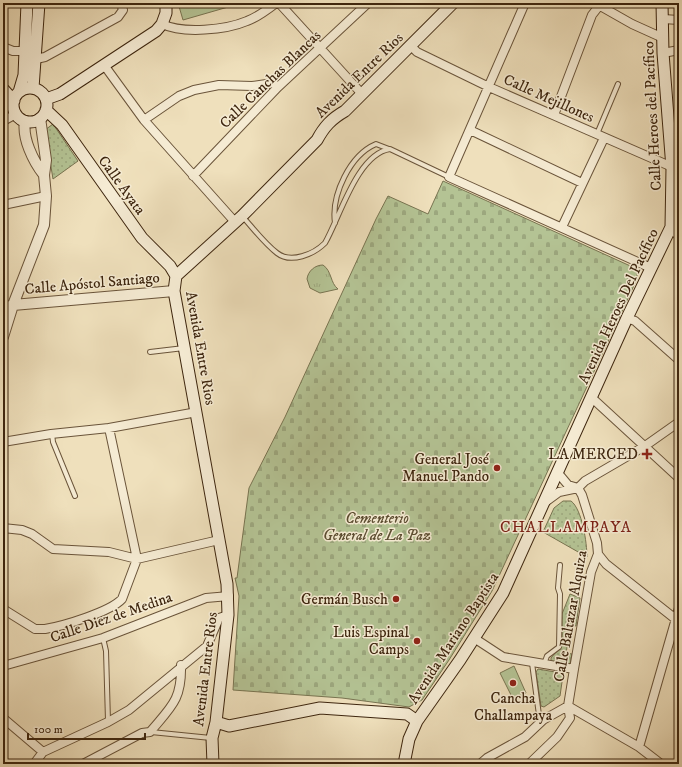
<svg xmlns="http://www.w3.org/2000/svg" width="682" height="767" font-family="'IM FELL DW Pica',serif">
  <defs>
    <pattern id="grass-tufts" width="24" height="20" patternUnits="userSpaceOnUse"><rect width="24" height="20" fill="#b4c394"/><path d="M3 7l-1-3M5 7V3M7 7l1-3M15 17l-1-3M17 17v-4M19 17l1-3" fill="none" stroke="#9ca77e"/></pattern>
    <pattern id="cemetery-stones" width="16" height="16" patternUnits="userSpaceOnUse"><rect width="16" height="16" fill="#b4c394"/><path d="M2 7V4a2 2 0 0 1 4 0v3zM10 15v-3a2 2 0 0 1 4 0v3z" fill="#9ca77e"/></pattern>
    <pattern id="park-dots" width="8" height="8" patternUnits="userSpaceOnUse"><rect width="8" height="8" fill="#b4c394"/><path d="M2 2h.1M6 6h.1" fill="none" stroke="#9ca77e" stroke-width="1.8" stroke-linecap="round"/></pattern>
  </defs>
  <rect width="100%" height="100%" fill="#efe0bc"/>
  <filter id="stains"><feTurbulence type="fractalNoise" baseFrequency=".005" numOctaves="4"/><feColorMatrix values="0 0 0 0 .2 0 0 0 0 .09 0 0 0 0 .02 0 0 0 .5 -.17"/></filter>
  <radialGradient id="worn" r=".72"><stop offset=".6" stop-color="#630" stop-opacity="0"/><stop offset="1" stop-color="#630" stop-opacity=".3"/></radialGradient>
  <!-- grass -->
  <path fill="url(#grass-tufts)" stroke="#787451" d="M 323,265 C 332,271 330,283 338,289 L 320,293 L 310,288 L 307,279 C 308,271 315,265 323,265 Z"/>
  <!-- cemetery -->
  <path fill="url(#cemetery-stones)" stroke="#787451" d="M 443,181 L 637,269 L 637,279 L 492,591 L 449,660 L 422,700 L 409,707 L 342,698 L 233,690 L 239,596 L 235,578 L 237,578 L 249,488 L 285,417 L 376,219 L 388,196 L 428,214 Z"/>
  <!-- park -->
  <path fill="url(#park-dots)" stroke="#787451" d="M 53,124 L 78,161 L 53,179 L 45,130 Z
    M 563,501 L 571,501 C 582,509 587,543 587,557 L 543,532 L 554,508 Z
    M 570,594 L 580,598 L 576,626 L 571,625 L 566,653 L 572,654 L 570,664 L 551,662 L 551,658 L 562,645 L 562,614 Z
    M 538,669 L 561,673 L 563,675 L 560,696 L 544,707 L 541,706 L 536,672 Z"/>
  <!-- pitch -->
  <path fill="#b4c394" stroke="#787451" d="M 178,3 L 242,3 L 183,20 Z
    M 514,666 L 526,693 L 513,699 L 500,673 Z"/>
  <g fill="none" stroke-linecap="round" stroke-linejoin="round">
    <defs>
      <path id="service" d="M 597,134 L 618,84
        M 242,216 C 253,228 264,243 277,253 C 291,264 314,254 325,243 C 340,217 357,154 390,149 L 449,177
        M 335,223 C 331,195 350,155 376,144 L 389,149
        M 150,352 L 184,348
        M 52,434 L 53,442 L 75,496
        M 103,638 L 106,651 L 108,721
        M 532,663 L 539,715 L 543,720
        M 544,664 L 547,656 L 559,647 L 560,594 L 558,588 L 560,565
        M 151,732 L 211,738"/>
      <path id="minor" d="M 279,3 L 362,94
        M 525,3 L 449,177 L 651,268
        M 595,3 L 632,24 L 663,38
        M 663,19 L 679,20
        M 162,24 C 183,34 226,30 247,21 C 258,17 267,10 276,3
        M 411,46 L 417,52 L 489,87 L 679,170
        M 3,47 L 13,51 L 25,51
        M 663,53 L 679,50
        M 36,59 L 45,57 L 118,17 L 123,10 L 121,3
        M 104,65 L 144,120 L 235,222
        M 554,115 L 592,15 L 599,6
        M 144,120 L 179,96 L 194,90 L 219,85 L 252,86 L 273,83 L 278,87
        M 3,121 L 16,114
        M 470,130 L 582,183
        M 193,176 L 278,87 L 368,3
        M 3,205 L 46,196
        M 562,227 L 604,138
        M 671,227 L 679,237
        M 3,306 L 13,305
        M 627,318 L 635,321 L 679,360
        M 592,398 L 679,478
        M 3,442 L 51,434 L 109,428 L 197,412
        M 544,503 L 559,492 L 578,488 L 585,481 L 645,446 L 679,422
        M 3,528 L 22,530 L 32,534 L 53,549 L 109,552 L 137,559 L 219,540
        M 598,554 L 606,564 L 678,621
        M 3,609 L 35,629 L 45,629 C 63,626 110,612 122,599 L 137,559 L 109,428
        M 474,638 L 503,657 L 574,669
        M 3,666 L 103,638 L 206,598 L 229,596
        M 568,706 L 639,747 L 661,764
        M 3,718 L 43,752
        M 639,747 L 679,608
        M 34,764 L 43,752 L 108,722 L 129,710 L 207,646 L 219,618 L 228,615
        M 83,764 L 142,733 L 150,732 C 171,707 182,700 181,665
        M 480,764 L 487,758 L 525,737 L 543,720 L 568,706
        M 529,764 L 557,737 L 570,718 L 568,706 L 574,669 L 591,572 L 598,554 L 597,543 L 582,495 L 578,488 L 568,485 L 558,473"/>
      <path id="tertiary" d="M 25,121 C 22,138 33,161 44,175
        M 13,305 L 174,291
        M 3,337 L 13,305 L 44,225 L 46,196 L 44,175 L 46,160 L 40,118"/>
      <path id="secondary" d="M 33,88 L 39,3
        M13 105a17 17 0 1 1 34 0a17 17 0 1 1-34 0Z
        M 3,89 L 14,101
        M 19,92 L 24,75 L 27,3
        M 46,99 L 60,94 L 156,31 L 162,24 L 166,13 L 166,3
        M 46,110 L 62,125 L 142,238 L 170,266 L 176,276
        M 216,722 L 229,726 L 320,708 L 407,714 L 417,721
        M 213,764 L 212,738 L 216,722 L 228,615 L 227,584 L 174,291 L 176,276 L 242,216 L 317,140 C 324,127 331,119 345,111 L 453,3
        M 404,764 L 409,739 L 417,721 L 460,660 L 503,593 L 627,318 L 671,227 L 672,168 L 663,53 L 662,3"/>
    </defs>
    <!-- service casing -->
    <use href="#service" stroke="#6a543a" stroke-width="6"/>
    <!-- minor casing -->
    <use href="#minor" stroke="#6a543a" stroke-width="10"/>
    <!-- tertiary casing -->
    <use href="#tertiary" stroke="#6a543a" stroke-width="12"/>
    <!-- secondary casing -->
    <use href="#secondary" stroke="#3d250e" stroke-width="13"/>
    <!-- service -->
    <use href="#service" stroke="#f5ebd3" stroke-width="4"/>
    <!-- minor -->
    <use href="#minor" stroke="#f5ebd3" stroke-width="8"/>
    <!-- tertiary -->
    <use href="#tertiary" stroke="#f5ebd3" stroke-width="10"/>
    <!-- secondary -->
    <use href="#secondary" stroke="#f5ebd3" stroke-width="11"/>
  </g>
  <!-- markers -->
  <g fill="#8f2418" stroke="#f5ebd3" stroke-width="1.5">
    <path d="M645 448h4v4h4v4h-4v4h-4v-4h-4v-4h4z"/>
    <circle cx="497" cy="468" r="4"/>
    <circle cx="396" cy="599" r="4"/>
    <circle cx="417" cy="641" r="4"/>
    <circle cx="513" cy="683" r="4"/>
  </g>
  <g text-anchor="middle" stroke-width="3" stroke-linejoin="round" paint-order="stroke">
    <!-- street labels -->
    <g font-size="15" fill="#3d250e" stroke="#f5ebd3">
      <text transform="translate(359 75) rotate(-44)" y="5">Avenida Entre Rios</text>
      <text transform="translate(270 79) rotate(-44)" y="5">Calle Canchas Blancas</text>
      <text transform="translate(549 98) rotate(24)" y="5">Calle Mejillones</text>
      <text transform="translate(652 116) rotate(-93)" y="5">Calle Heroes del Pacífico</text>
      <text transform="translate(122 185) rotate(54)" y="5">Calle Ayata</text>
      <text transform="translate(92 283) rotate(-5)" y="5">Calle Apóstol Santiago</text>
      <text transform="translate(618 306) rotate(-65)" y="5">Avenida Heroes Del Pacífico</text>
      <text transform="translate(201 348) rotate(80)" y="5">Avenida Entre Rios</text>
      <text transform="translate(570 616) rotate(-80)" y="5">Calle Baltazar Alquiza</text>
      <text transform="translate(111 617) rotate(-19)" y="5">Calle Diez de Medina</text>
      <text transform="translate(453 638) rotate(-57)" y="5">Avenida Mariano Baptista</text>
      <text transform="translate(205 669) rotate(-83)" y="5">Avenida Entre Rios</text>
    </g>
    <!-- poi labels -->
    <g font-size="15" fill="#3d250e" stroke="#f5ebd3" text-anchor="end">
      <text x="638" y="459">LA MERCED</text>
      <text x="489" y="464">General José<tspan x="489" dy="17">Manuel Pando</tspan></text>
      <text x="388" y="604">Germán Busch</text>
      <text x="409" y="637">Luis Espinal<tspan x="409" dy="17">Camps</tspan></text>
      <text x="513" y="703" text-anchor="middle">Cancha<tspan x="513" dy="17">Challampaya</tspan></text>
    </g>
    <!-- park labels -->
    <g font-size="15" font-style="italic" fill="#5b4c30" stroke="#f5ebd3">
      <text x="377" y="523">Cementerio<tspan x="377" dy="17">General de La Paz</tspan></text>
    </g>
    <!-- neighbourhood labels -->
    <g font-size="16" letter-spacing="1" fill="#7a1f14" stroke="#f5ebd3">
      <text x="566" y="532">CHALLAMPAYA</text>
    </g>
  </g>
  <!-- margin -->
  <rect width="682" height="767" fill="none" stroke="#efe0bc" stroke-width="16"/>
  <rect x="4" y="4" width="674" height="759" fill="none" stroke="#3d250e" stroke-width="2"/>
  <rect x="8" y="8" width="666" height="751" fill="none" stroke="#3d250e"/>
  <!-- scale -->
  <path d="M28 733v6h117v-6" fill="none" stroke="#3d250e" stroke-width="2"/>
  <text x="34" y="733" font-size="12" fill="#3d250e" stroke="#f5ebd3" stroke-width="3" paint-order="stroke">100 m</text>
  <rect width="100%" height="100%" filter="url(#stains)"/>
  <rect width="100%" height="100%" fill="url(#worn)"/>
</svg>
